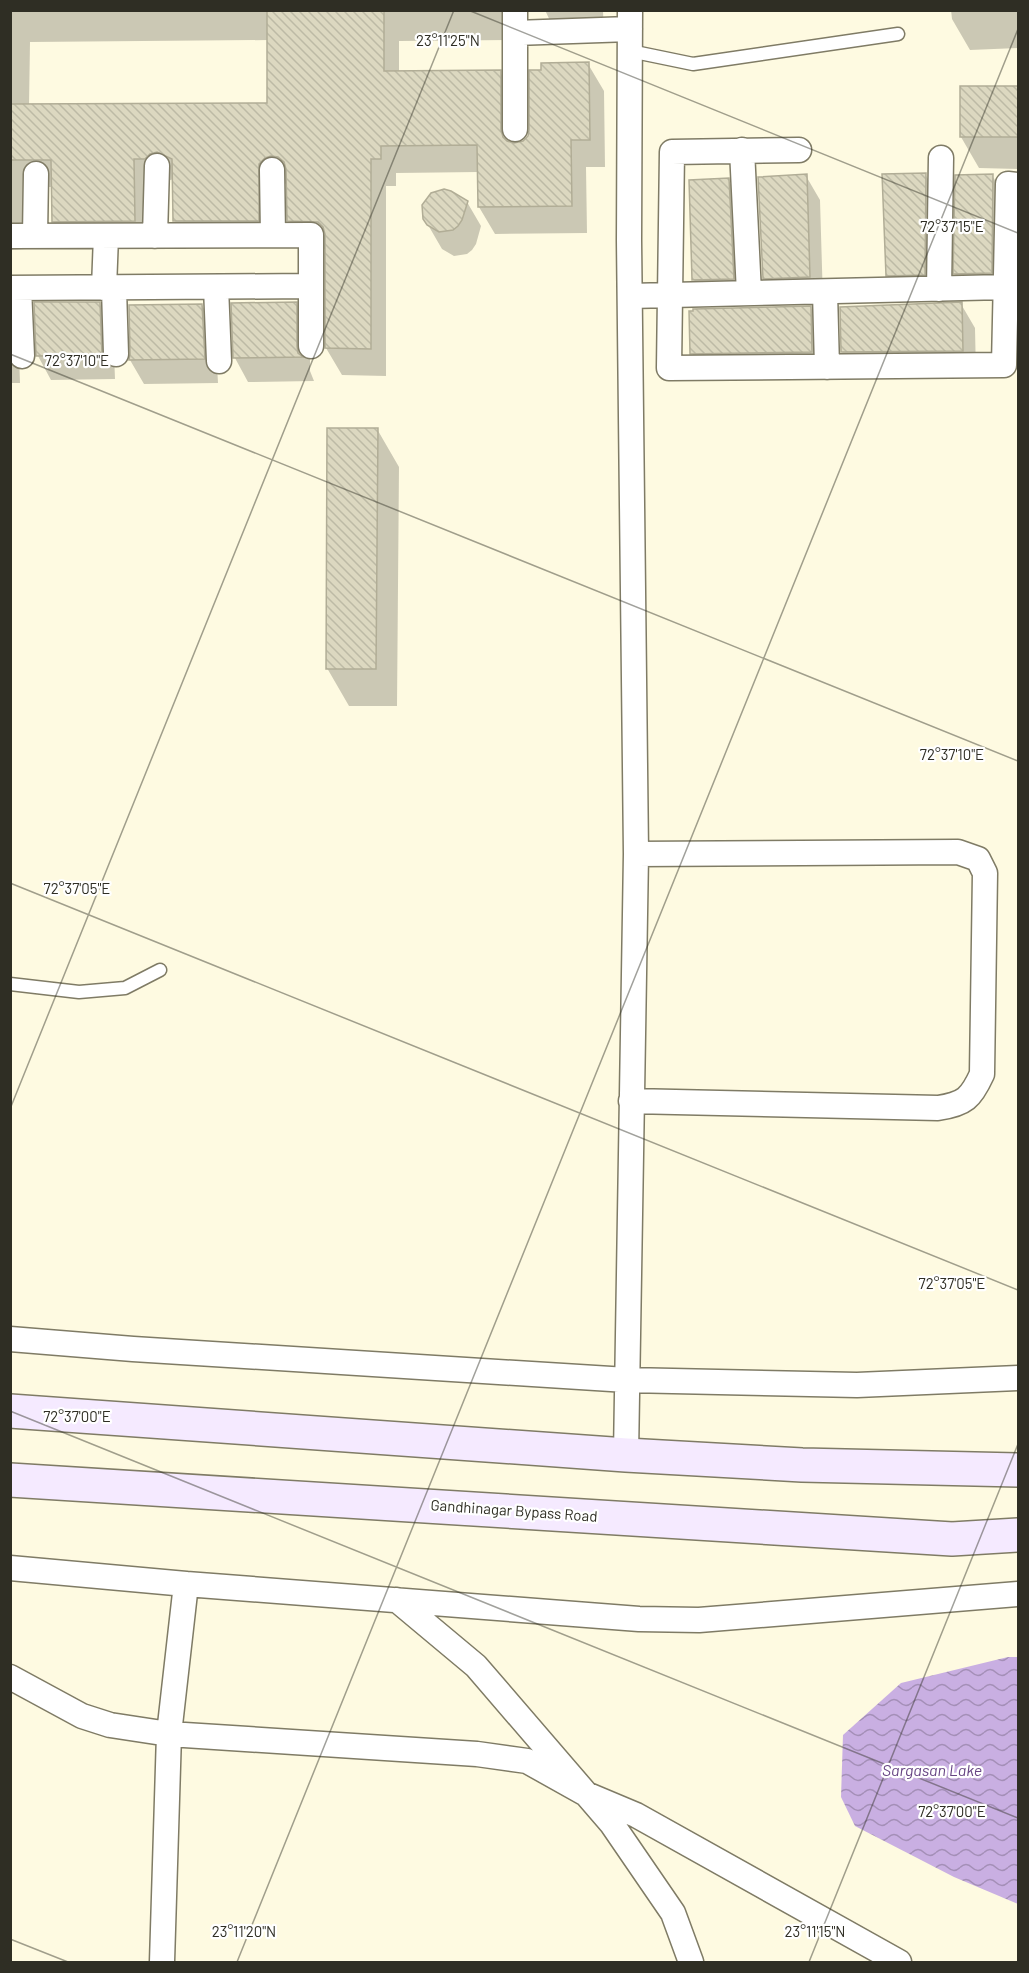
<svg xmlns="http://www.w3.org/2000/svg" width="1029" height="1973" font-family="Barlow,sans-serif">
  <defs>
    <pattern id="water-waves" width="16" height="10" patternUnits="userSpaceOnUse" patternTransform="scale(1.5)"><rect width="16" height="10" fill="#c9afe2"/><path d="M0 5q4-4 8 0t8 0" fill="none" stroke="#a48fb7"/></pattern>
    <pattern id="building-back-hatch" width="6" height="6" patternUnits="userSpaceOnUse" patternTransform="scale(1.5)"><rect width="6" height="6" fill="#dcd8c0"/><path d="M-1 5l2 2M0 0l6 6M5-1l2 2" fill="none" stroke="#bdbaa5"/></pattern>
  </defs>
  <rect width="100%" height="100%" fill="#fefae1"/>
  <!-- water -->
  <path fill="url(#water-waves)" d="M 1008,1657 L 1018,1657 L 1018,1904 L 954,1877 L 855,1826 L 841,1797 L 843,1735 L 901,1683 Z"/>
  <!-- shadow -->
  <path fill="#0003" fill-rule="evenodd" d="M 10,10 L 522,10 L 516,40 L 399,41 L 399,72 L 500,72 L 516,99 L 516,145 L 522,143 L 528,137 L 543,71 L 588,64 L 604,91 L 605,167 L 586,167 L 587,233 L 495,234 L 479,207 L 479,172 L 396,173 L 396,186 L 386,186 L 386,376 L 342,375 L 326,348 L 327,249 L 305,248 L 289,220 L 288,183 L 281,185 L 274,192 L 274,248 L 191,248 L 175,221 L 174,179 L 149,186 L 150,249 L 69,249 L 53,221 L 53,187 L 25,187 L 26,249 L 10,250 ZM 269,40 L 269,104 L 29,106 L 30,42 Z
    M 545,10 L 603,10 L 604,37 L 558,38 Z
    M 951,10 L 1018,10 L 1018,48 L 970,50 L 952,19 Z
    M 961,88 L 1018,88 L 1018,169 L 979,168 L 961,137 Z
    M 925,174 L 939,198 L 938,298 L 901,299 L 887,275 Z
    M 992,175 L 1006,199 L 1005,297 L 969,297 L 955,274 Z
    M 806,176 L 820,200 L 823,301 L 778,302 L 764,278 Z
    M 728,180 L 742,203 L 747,303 L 708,304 L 694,280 Z
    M 467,202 L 481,226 L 476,244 L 472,250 L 467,254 L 454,256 L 442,249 L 424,218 Z
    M 99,303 L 113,327 L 115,379 L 51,380 L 38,356 Z
    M 296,303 L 310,327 L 310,371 L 314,381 L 248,382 L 235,358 L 232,305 Z
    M 961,304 L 975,328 L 976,375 L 856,376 L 842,352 Z
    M 202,305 L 215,329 L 218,383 L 144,384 L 130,360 L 132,354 Z
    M 810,307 L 824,331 L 825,376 L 706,377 L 692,353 Z
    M 10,316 L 18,329 L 20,383 L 10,383 Z
    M 377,429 L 399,467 L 397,706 L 349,706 L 327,668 Z"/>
  <!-- building -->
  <path fill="url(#building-back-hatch)" stroke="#b1ad96" stroke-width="1.5" d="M 267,10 L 384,10 L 384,71 L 501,70 L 501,130 L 503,137 L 507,141 L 514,143 L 523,141 L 528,136 L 529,130 L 529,70 L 541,70 L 541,63 L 589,62 L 590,140 L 571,140 L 572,206 L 478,207 L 477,145 L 381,146 L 381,159 L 371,159 L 371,349 L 325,348 L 325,234 L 323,227 L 318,222 L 287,221 L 286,169 L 284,162 L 278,157 L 271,156 L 265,158 L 259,164 L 259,221 L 173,221 L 172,159 L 157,152 L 150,154 L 145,159 L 134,159 L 135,221 L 52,222 L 51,160 L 10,160 L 10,104 L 267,103 Z
    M 960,86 L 1018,86 L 1018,137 L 960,137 Z
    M 926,173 L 925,275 L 886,276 L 882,174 Z
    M 807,174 L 810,277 L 763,279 L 758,177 Z
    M 993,174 L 992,273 L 953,274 L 955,175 Z
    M 729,178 L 734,279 L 692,280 L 689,180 Z
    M 444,189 L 451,191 L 468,201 L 462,220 L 458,226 L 453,230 L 439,232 L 427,225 L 423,219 L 422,205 L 431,193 Z
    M 34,302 L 100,302 L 102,355 L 36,356 Z
    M 297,302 L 297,346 L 298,353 L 303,357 L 233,358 L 231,303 Z
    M 962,302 L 963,351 L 841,352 L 840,307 Z
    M 202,304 L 205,359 L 129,360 L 130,354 L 129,305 Z
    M 811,306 L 812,352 L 690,354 L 689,311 L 693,311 L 693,309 Z
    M 327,428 L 378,428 L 376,669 L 326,669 Z"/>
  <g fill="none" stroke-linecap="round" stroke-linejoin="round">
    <defs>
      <path id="service" d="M 630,51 L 693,64 L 898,34
        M 10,984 L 79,992 L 125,988 L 160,970"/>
      <path id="minor" d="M 515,33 L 630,29
        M 515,129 L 515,10
        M 742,150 L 749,293
        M 799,150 L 672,152 L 669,368 L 1004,365 L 1008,184 L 1018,185
        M 272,170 L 273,235
        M 10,236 L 311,235 L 311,286 L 10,288
        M 35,236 L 36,174
        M 155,236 L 157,166
        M 311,286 L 311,346
        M 216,287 L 219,361
        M 19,288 L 22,356
        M 104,288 L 106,236
        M 114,289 L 116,354
        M 939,289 L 941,158
        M 825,292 L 827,367
        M 630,296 L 1005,287
        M 631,1101 L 938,1108 C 965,1104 971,1098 982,1074 L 985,873 L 978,859 L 958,852 L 636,854
        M 10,1339 L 133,1349 L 627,1380 L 857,1385 L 1018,1378
        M 626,1455 L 636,854 L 629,240 L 630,10
        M 10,1568 L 186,1584 L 639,1619 L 699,1620 L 1018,1594
        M 397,1600 L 476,1666 L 612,1824 L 673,1913 L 691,1962
        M 10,1677 L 82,1716 L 110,1725 L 169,1734 L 477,1754 L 527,1761 L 586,1794 L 636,1815 L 899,1962
        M 162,1962 L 169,1734 L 186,1584"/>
      <path id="secondary" d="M 10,1411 L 626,1455 L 802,1465 L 1018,1470
        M 10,1480 L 952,1539 L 1018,1535"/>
    </defs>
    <!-- service casing -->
    <use href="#service" stroke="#7f7b65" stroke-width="15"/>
    <!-- minor casing -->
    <use href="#minor" stroke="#7f7b65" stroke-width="27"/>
    <!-- secondary casing -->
    <use href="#secondary" stroke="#7f7b65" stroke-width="36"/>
    <!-- service -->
    <use href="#service" stroke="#fff" stroke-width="12"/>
    <!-- minor -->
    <use href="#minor" stroke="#fff" stroke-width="24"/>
    <!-- secondary -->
    <use href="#secondary" stroke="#f5eaff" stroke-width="33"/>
  </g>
  <!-- ticks -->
  <path fill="none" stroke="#2f2e24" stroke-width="1.5" stroke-opacity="0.45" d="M 468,10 L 1018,233M 10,354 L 1018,761M 10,883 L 1018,1290M 10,1109 L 454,10M 10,1411 L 1018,1818M 10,1939 L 68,1962M 237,1962 L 1018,29M 809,1962 L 1018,1444"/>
  <g text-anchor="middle" stroke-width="4.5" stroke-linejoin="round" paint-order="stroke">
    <!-- street labels -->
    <g font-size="15" fill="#2f2e24" stroke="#fff">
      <text transform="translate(514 1511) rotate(4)" y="5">Gandhinagar Bypass Road</text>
    </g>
    <!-- water labels -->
    <g font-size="16" font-style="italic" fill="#664483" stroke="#fff">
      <text x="932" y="1776">Sargasan Lake</text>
    </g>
  </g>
  <g font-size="15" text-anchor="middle" fill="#2f2e24" stroke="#fff" stroke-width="4.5" stroke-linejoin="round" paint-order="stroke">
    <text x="448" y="46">23°11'25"N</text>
    <text x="952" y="232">72°37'15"E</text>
    <text x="77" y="366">72°37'10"E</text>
    <text x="952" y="760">72°37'10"E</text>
    <text x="77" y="894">72°37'05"E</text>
    <text x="952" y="1289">72°37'05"E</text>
    <text x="77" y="1422">72°37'00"E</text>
    <text x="952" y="1817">72°37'00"E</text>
    <text x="244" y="1937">23°11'20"N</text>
    <text x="815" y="1937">23°11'15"N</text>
  </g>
  <!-- border -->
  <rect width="1029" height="1973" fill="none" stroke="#2f2e24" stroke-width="24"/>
</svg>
